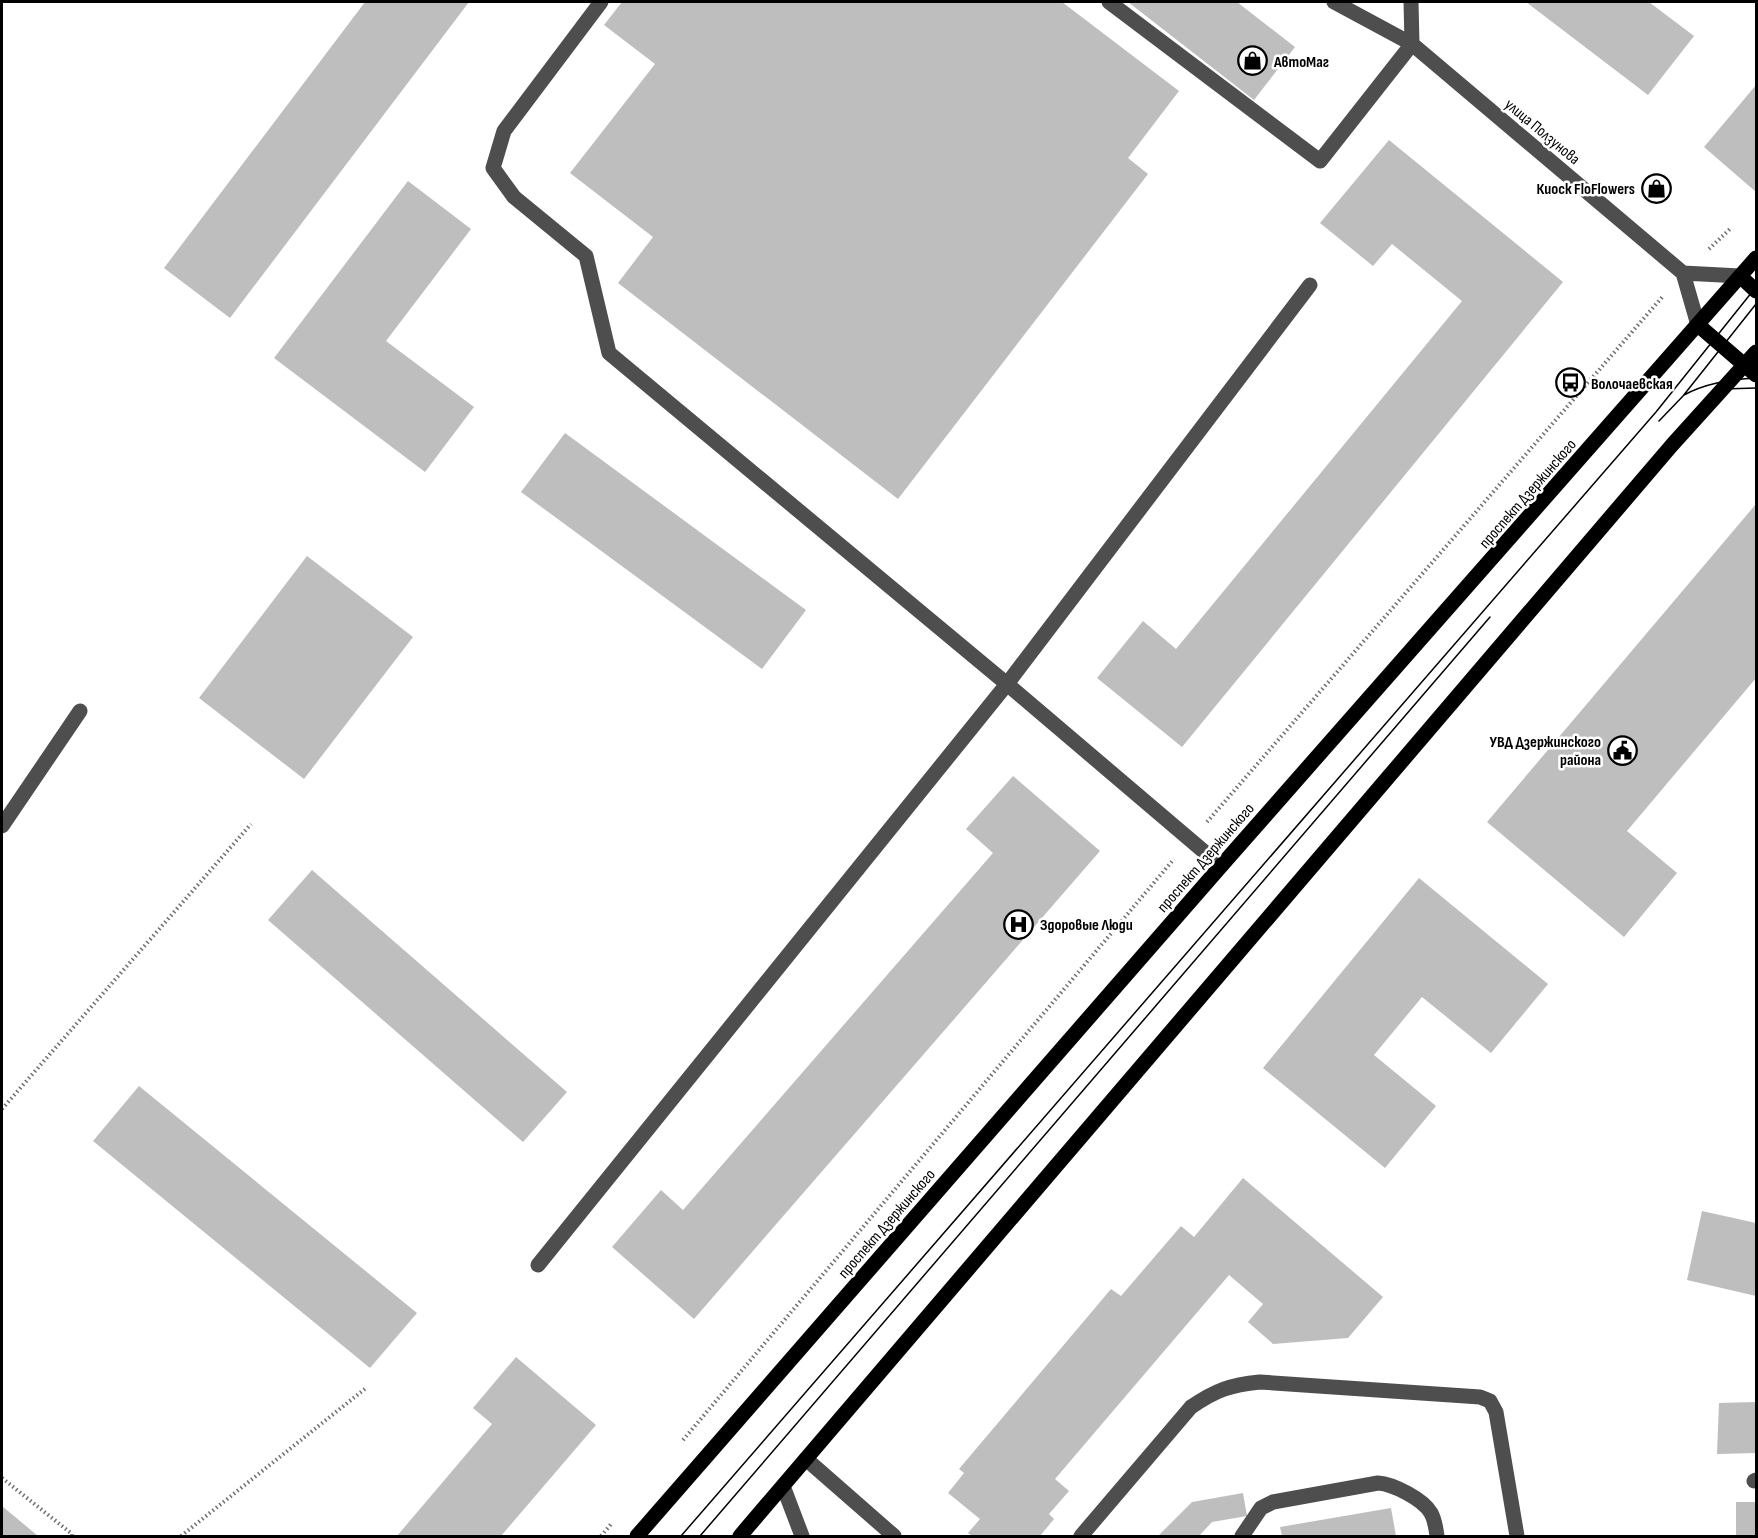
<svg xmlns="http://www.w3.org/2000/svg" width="1758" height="1538" font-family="'Sofia Sans Condensed',sans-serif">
  <rect width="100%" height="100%" fill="#fff"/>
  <!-- building -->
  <path fill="#bebebe" d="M 365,2 L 469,2 L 230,318 L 164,268 Z
    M 622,2 L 1062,2 L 1179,91 L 1128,158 L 1148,174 L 898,499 L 618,283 L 653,237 L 570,173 L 655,64 L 604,25 Z
    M 1128,2 L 1237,2 L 1295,47 L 1254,100 Z
    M 1526,2 L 1649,2 L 1694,36 L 1648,95 Z
    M 1756,85 L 1756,192 L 1704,147 Z
    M 1389,140 L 1563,282 L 1182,747 L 1097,678 L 1143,621 L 1176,649 L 1462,301 L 1392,244 L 1373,266 L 1320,223 Z
    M 408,181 L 471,229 L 386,341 L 474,407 L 425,472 L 274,358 Z
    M 565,433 L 806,610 L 762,669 L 521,492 Z
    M 1756,504 L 1756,678 L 1627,831 L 1677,873 L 1624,937 L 1487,822 Z
    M 307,556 L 413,637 L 304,779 L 199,698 Z
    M 1013,776 L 1100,851 L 694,1319 L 612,1247 L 661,1190 L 683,1210 L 993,853 L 966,829 Z
    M 312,870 L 567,1092 L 523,1142 L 268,920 Z
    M 1419,878 L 1548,984 L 1491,1053 L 1422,997 L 1374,1055 L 1436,1106 L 1385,1168 L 1263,1068 Z
    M 139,1086 L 417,1313 L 370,1368 L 93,1141 Z
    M 1243,1178 L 1383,1297 L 1348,1338 L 1273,1344 L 1248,1322 L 1263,1304 L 1229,1275 L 1055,1479 L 1069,1491 L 1049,1514 L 1054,1519 L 1040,1536 L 972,1536 L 968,1533 L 980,1519 L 948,1493 L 964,1473 L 959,1469 L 1111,1289 L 1121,1296 L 1181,1226 L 1194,1237 Z
    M 1702,1211 L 1756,1223 L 1756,1296 L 1687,1280 Z
    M 516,1357 L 596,1425 L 501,1536 L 397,1536 L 492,1424 L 473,1408 Z
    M 1756,1402 L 1756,1453 L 1717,1454 L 1719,1403 Z
    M 1243,1493 L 1247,1516 L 1212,1522 L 1199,1536 L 1158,1536 L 1192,1502 Z
    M 1736,1502 L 1756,1502 L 1756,1536 L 1736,1536 Z
    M 2,1506 L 38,1536 L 2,1536 Z
    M 1391,1508 L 1396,1536 L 1282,1536 L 1280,1527 Z"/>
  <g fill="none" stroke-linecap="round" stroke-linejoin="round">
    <!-- path -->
    <path stroke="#707070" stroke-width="4" stroke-dasharray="1.5 3" stroke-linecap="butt" d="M 1709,249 L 1731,228
      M 1207,822 L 1664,295
      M 2,1109 L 251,824
      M 683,1440 L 1174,859
      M 2,1478 L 72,1534 L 72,1536
      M 181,1536 L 366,1388
      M 601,1536 L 612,1523"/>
    <!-- minor -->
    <path stroke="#4e4e4e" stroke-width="15" d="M 601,2 L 504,131 L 493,168 L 514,197 L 586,256 L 609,353 L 1007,684 L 1221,866
      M 1109,2 L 1320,161 L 1412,44 L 1334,2
      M 1411,2 L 1412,44 L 1683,273 L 1698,325
      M 1683,273 L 1740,276
      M 2,826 L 80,711
      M 538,1265 L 1007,684 L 1310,285
      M 806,1459 L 894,1536
      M 1754,1481 L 1756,1480
      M 783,1486 L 802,1536
      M 1081,1536 L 1191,1407 C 1216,1390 1230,1385 1260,1382 L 1480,1397 L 1490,1401 L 1496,1412 L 1517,1536
      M 1242,1536 L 1261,1508 L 1273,1502 L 1378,1483 C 1393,1484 1423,1499 1431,1513 C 1435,1520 1436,1529 1437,1536"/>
    <!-- major -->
    <path stroke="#000" stroke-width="15" d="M 1740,276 L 1756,291
      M 1698,325 L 1756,375
      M 637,1536 L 1221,866 L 1756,258
      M 740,1536 L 1672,445 L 1756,352"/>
    <!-- tram -->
    <path stroke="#000" stroke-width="1.5" d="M 1716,391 L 1723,389 L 1756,388
      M 1684,395 C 1706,383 1732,379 1756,378
      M 1659,421 L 1683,396 L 1756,304
      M 681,1536 L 1656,412 L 1756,287
      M 700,1536 L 1490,617"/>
  </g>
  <!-- icons -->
  <defs>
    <symbol id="shop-ring" viewBox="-11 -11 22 22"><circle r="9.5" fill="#fff" stroke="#000" stroke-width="1.5"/><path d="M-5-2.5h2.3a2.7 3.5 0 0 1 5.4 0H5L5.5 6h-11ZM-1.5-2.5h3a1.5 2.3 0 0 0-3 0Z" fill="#000"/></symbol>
    <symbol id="bus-ring" viewBox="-11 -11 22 22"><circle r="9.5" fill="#fff" stroke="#000" stroke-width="1.5"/><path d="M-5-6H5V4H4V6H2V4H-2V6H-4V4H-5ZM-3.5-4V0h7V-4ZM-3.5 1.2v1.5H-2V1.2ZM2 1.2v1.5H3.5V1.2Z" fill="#000"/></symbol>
    <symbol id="civic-ring" viewBox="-11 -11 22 22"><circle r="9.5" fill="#fff" stroke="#000" stroke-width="1.5"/><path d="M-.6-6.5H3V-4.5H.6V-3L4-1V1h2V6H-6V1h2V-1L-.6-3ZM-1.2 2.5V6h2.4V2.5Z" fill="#000"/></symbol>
    <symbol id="hospital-ring" viewBox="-11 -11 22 22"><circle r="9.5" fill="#fff" stroke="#000" stroke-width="1.5"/><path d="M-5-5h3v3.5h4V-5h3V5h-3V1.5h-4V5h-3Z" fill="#000"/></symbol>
  </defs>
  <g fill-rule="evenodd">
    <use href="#shop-ring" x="1236" y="44" width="33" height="33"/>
    <use href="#shop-ring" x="1640" y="172" width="33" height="33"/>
    <use href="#bus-ring" x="1554" y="366" width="33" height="33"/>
    <use href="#civic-ring" x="1606" y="734" width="33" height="33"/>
    <use href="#hospital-ring" x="1002" y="908" width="33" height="33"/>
  </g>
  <g text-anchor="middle" stroke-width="5" stroke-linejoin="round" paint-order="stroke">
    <!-- poi labels -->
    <g font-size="16" font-weight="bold" fill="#000" stroke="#fff" text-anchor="start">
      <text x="1274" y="67">АвтоМаг</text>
      <text x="1635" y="194" text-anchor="end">Киоск FloFlowers</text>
      <text x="1591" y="389">Волочаевская</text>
      <text x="1601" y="747" text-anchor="end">УВД Дзержинского<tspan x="1601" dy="18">района</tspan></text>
      <text x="1040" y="930">Здоровые Люди</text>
    </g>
    <!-- street labels -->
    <g font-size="16" fill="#000" stroke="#fff">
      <text transform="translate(1543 131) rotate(40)" y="6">улица Ползунова</text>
      <text transform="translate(1527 493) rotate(-49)" y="6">проспект Дзержинского</text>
      <text transform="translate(1205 857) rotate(-49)" y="6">проспект Дзержинского</text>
      <text transform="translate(886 1223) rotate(-49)" y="6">проспект Дзержинского</text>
    </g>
  </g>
  <!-- border -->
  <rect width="1758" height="1538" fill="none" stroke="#000000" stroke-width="6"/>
</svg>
